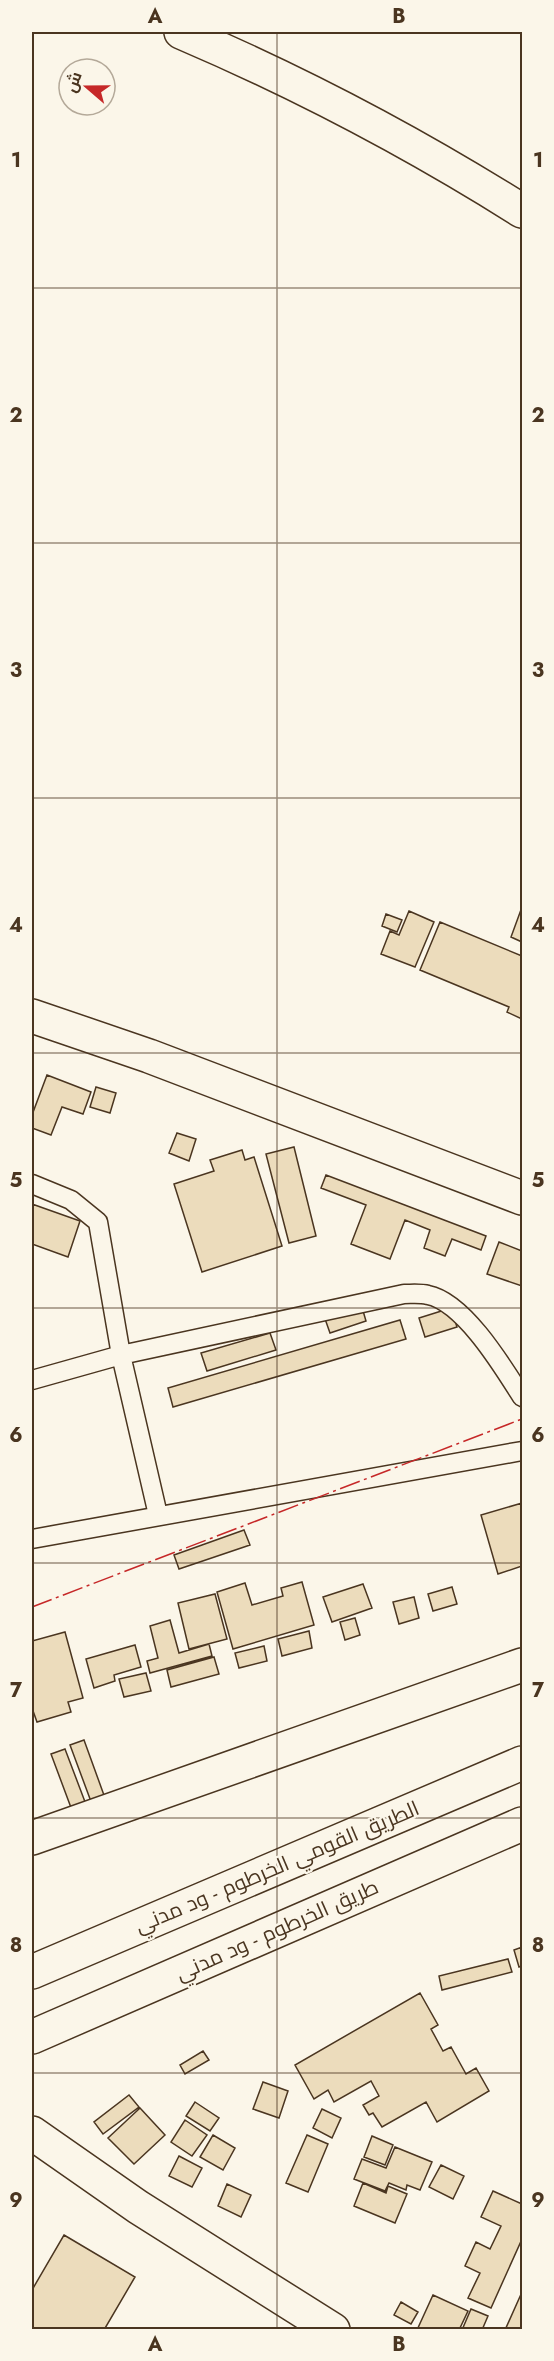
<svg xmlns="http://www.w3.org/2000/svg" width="554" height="2361" font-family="Jost,Cairo,sans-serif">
  <rect width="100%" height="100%" fill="#fbf6e9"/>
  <!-- building -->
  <path fill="#ecdcbc" stroke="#4a3520" stroke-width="1.5" d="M 522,907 L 522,942 L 511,937 Z
    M 409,911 L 434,922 L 415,967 L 381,954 L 390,931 L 399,935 Z
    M 386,914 L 402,920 L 397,932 L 382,926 Z
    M 440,922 L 522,956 L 522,1019 L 507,1012 L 509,1007 L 420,970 Z
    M 47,1075 L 91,1092 L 83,1114 L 62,1107 L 51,1135 L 32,1128 L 32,1115 Z
    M 96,1087 L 116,1093 L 110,1113 L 90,1107 Z
    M 177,1133 L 196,1139 L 189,1161 L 169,1153 Z
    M 294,1147 L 316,1236 L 289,1243 L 266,1154 Z
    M 242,1150 L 245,1160 L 254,1157 L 282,1246 L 202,1272 L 174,1184 L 214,1171 L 210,1160 Z
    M 326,1175 L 486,1236 L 481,1250 L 452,1239 L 445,1256 L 424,1248 L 430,1230 L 405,1220 L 390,1259 L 351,1244 L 366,1205 L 321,1188 Z
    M 32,1204 L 80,1221 L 68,1257 L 32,1244 Z
    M 499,1242 L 522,1251 L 522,1286 L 487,1274 Z
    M 361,1304 L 366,1321 L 330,1333 L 324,1316 Z
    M 451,1308 L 457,1327 L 425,1337 L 419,1318 Z
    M 400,1320 L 406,1339 L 173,1407 L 168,1388 Z
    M 270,1333 L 276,1350 L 207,1371 L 201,1353 Z
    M 522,1503 L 522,1566 L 498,1574 L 481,1515 Z
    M 244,1530 L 250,1545 L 179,1569 L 174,1555 Z
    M 302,1582 L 314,1625 L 233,1649 L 217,1592 L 245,1583 L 252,1605 L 283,1596 L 281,1588 Z
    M 363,1584 L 372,1608 L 332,1622 L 323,1597 Z
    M 452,1587 L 457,1604 L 433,1611 L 428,1594 Z
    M 215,1594 L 227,1639 L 189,1649 L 178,1603 Z
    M 414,1597 L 419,1618 L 399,1624 L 393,1602 Z
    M 355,1618 L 360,1635 L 345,1640 L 340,1622 Z
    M 170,1620 L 179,1653 L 209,1644 L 212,1656 L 150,1673 L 147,1661 L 158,1658 L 150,1626 Z
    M 309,1631 L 312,1648 L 282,1656 L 278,1639 Z
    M 65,1632 L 83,1698 L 68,1702 L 71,1712 L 37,1722 L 32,1708 L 32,1641 Z
    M 135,1645 L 141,1667 L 114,1675 L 115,1681 L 94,1688 L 86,1659 Z
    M 264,1646 L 267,1661 L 239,1668 L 235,1653 Z
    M 214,1657 L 219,1674 L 171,1687 L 167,1670 Z
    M 146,1673 L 151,1691 L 124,1697 L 119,1679 Z
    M 84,1740 L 109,1809 L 96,1815 L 70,1745 Z
    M 65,1749 L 90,1815 L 76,1821 L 51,1754 Z
    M 522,1947 L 522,1966 L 519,1967 L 514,1950 Z
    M 508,1959 L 512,1972 L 442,1990 L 439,1976 Z
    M 420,1993 L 438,2025 L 431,2029 L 443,2051 L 451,2047 L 466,2074 L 476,2068 L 489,2091 L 437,2122 L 426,2102 L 382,2127 L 373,2113 L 369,2115 L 363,2105 L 379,2096 L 371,2081 L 334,2102 L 328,2090 L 314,2099 L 295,2065 Z
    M 203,2051 L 209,2060 L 185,2074 L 180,2065 Z
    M 263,2082 L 288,2091 L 279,2118 L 253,2109 Z
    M 129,2095 L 139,2107 L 103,2134 L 94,2122 Z
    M 195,2102 L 219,2118 L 210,2131 L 186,2116 Z
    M 140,2108 L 165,2135 L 134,2164 L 108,2138 Z
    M 322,2109 L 341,2118 L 332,2138 L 313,2128 Z
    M 185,2120 L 207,2135 L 192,2156 L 171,2142 Z
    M 213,2135 L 235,2148 L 223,2170 L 200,2157 Z
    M 307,2135 L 328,2144 L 308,2192 L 286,2183 Z
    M 372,2136 L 393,2145 L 385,2165 L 364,2157 Z
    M 395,2147 L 432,2162 L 420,2190 L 407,2185 L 406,2190 L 389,2183 L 385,2191 L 354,2179 L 362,2159 L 386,2168 Z
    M 179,2156 L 202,2168 L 192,2187 L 169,2176 Z
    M 441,2165 L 464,2176 L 453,2199 L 429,2187 Z
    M 363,2183 L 386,2193 L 388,2186 L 407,2194 L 395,2223 L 354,2206 Z
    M 227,2184 L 251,2195 L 241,2217 L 218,2206 Z
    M 493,2191 L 522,2204 L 522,2239 L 491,2308 L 468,2298 L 480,2273 L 465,2266 L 476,2242 L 490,2249 L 501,2226 L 481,2217 Z
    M 64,2235 L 135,2277 L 104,2330 L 32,2330 L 32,2290 Z
    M 522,2292 L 522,2330 L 505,2330 Z
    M 433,2295 L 468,2311 L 459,2330 L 417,2330 Z
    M 401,2302 L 418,2312 L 411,2324 L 394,2315 Z
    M 471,2309 L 488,2316 L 482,2330 L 462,2330 Z"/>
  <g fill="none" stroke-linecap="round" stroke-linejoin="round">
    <defs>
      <path id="lane" d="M 32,1184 L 71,1200 L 98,1222 L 121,1355 L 158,1515
        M 32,1380 L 121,1355 L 404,1294 C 412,1294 420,1293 428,1295 C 464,1302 503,1367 522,1397
        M 32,1539 L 522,1451"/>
      <path id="street" d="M 181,32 C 298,82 414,143 522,211
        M 32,1016 L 149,1056 L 522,1198
        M 32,1838 L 522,1665
        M 32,2133 L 138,2207 L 333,2330"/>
      <path id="highway" d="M 32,1972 L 522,1763
        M 32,2037 L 522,1824"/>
    </defs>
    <!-- lane casing -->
    <use href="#lane" stroke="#4a3520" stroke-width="21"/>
    <!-- street casing -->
    <use href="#street" stroke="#4a3520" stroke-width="36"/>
    <!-- highway casing -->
    <use href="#highway" stroke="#4a3520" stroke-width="36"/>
    <!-- lane -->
    <use href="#lane" stroke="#fbf6e9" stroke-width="18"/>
    <!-- street -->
    <use href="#street" stroke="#fbf6e9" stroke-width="33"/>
    <!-- highway -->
    <use href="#highway" stroke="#fbf6e9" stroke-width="33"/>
    <!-- power -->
    <path stroke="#c62828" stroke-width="1.5" stroke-dasharray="21 4.5 3 4.5" stroke-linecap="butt" d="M 32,1607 L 522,1419"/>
  </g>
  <!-- grid -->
  <path fill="none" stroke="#4a3520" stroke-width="1.5" stroke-opacity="0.55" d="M 277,32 L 277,2330M 32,288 L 522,288M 32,543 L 522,543M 32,798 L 522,798M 32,1053 L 522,1053M 32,1308 L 522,1308M 32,1563 L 522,1563M 32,1818 L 522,1818M 32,2073 L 522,2073"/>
  <g text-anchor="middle" stroke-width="4.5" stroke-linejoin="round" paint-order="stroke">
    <!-- street labels -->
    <g font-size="21" fill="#4a3520" stroke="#fbf6e9">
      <text transform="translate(277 1867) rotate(-23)" y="7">الطريق القومي الخرطوم - ود مدني</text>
      <text transform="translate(277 1930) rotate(-24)" y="7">طريق الخرطوم - ود مدني</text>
    </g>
  </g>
  <!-- border -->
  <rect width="554" height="2361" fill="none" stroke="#fbf6e9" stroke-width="66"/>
  <!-- north arrow -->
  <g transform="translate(87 87) rotate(290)"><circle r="28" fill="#fbf6e9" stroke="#b4a999" stroke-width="1.5"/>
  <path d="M0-4.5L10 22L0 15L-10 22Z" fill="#c62828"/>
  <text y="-9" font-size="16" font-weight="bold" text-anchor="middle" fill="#4a3520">ش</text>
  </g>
  <rect x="33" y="33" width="488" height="2295" fill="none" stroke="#4a3520" stroke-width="2"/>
  <g font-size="20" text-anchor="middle" font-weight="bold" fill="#4a3520">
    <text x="155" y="23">A</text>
    <text x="399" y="23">B</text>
    <text x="16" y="167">1</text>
    <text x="538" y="167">1</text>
    <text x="16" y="422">2</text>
    <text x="538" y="422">2</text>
    <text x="16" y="677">3</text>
    <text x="538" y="677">3</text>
    <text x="16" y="932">4</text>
    <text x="538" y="932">4</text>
    <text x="16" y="1187">5</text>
    <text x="538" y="1187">5</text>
    <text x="16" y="1442">6</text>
    <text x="538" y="1442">6</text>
    <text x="16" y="1697">7</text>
    <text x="538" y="1697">7</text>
    <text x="16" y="1952">8</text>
    <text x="538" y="1952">8</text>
    <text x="16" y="2207">9</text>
    <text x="538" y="2207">9</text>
    <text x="155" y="2351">A</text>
    <text x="399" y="2351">B</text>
  </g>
</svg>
